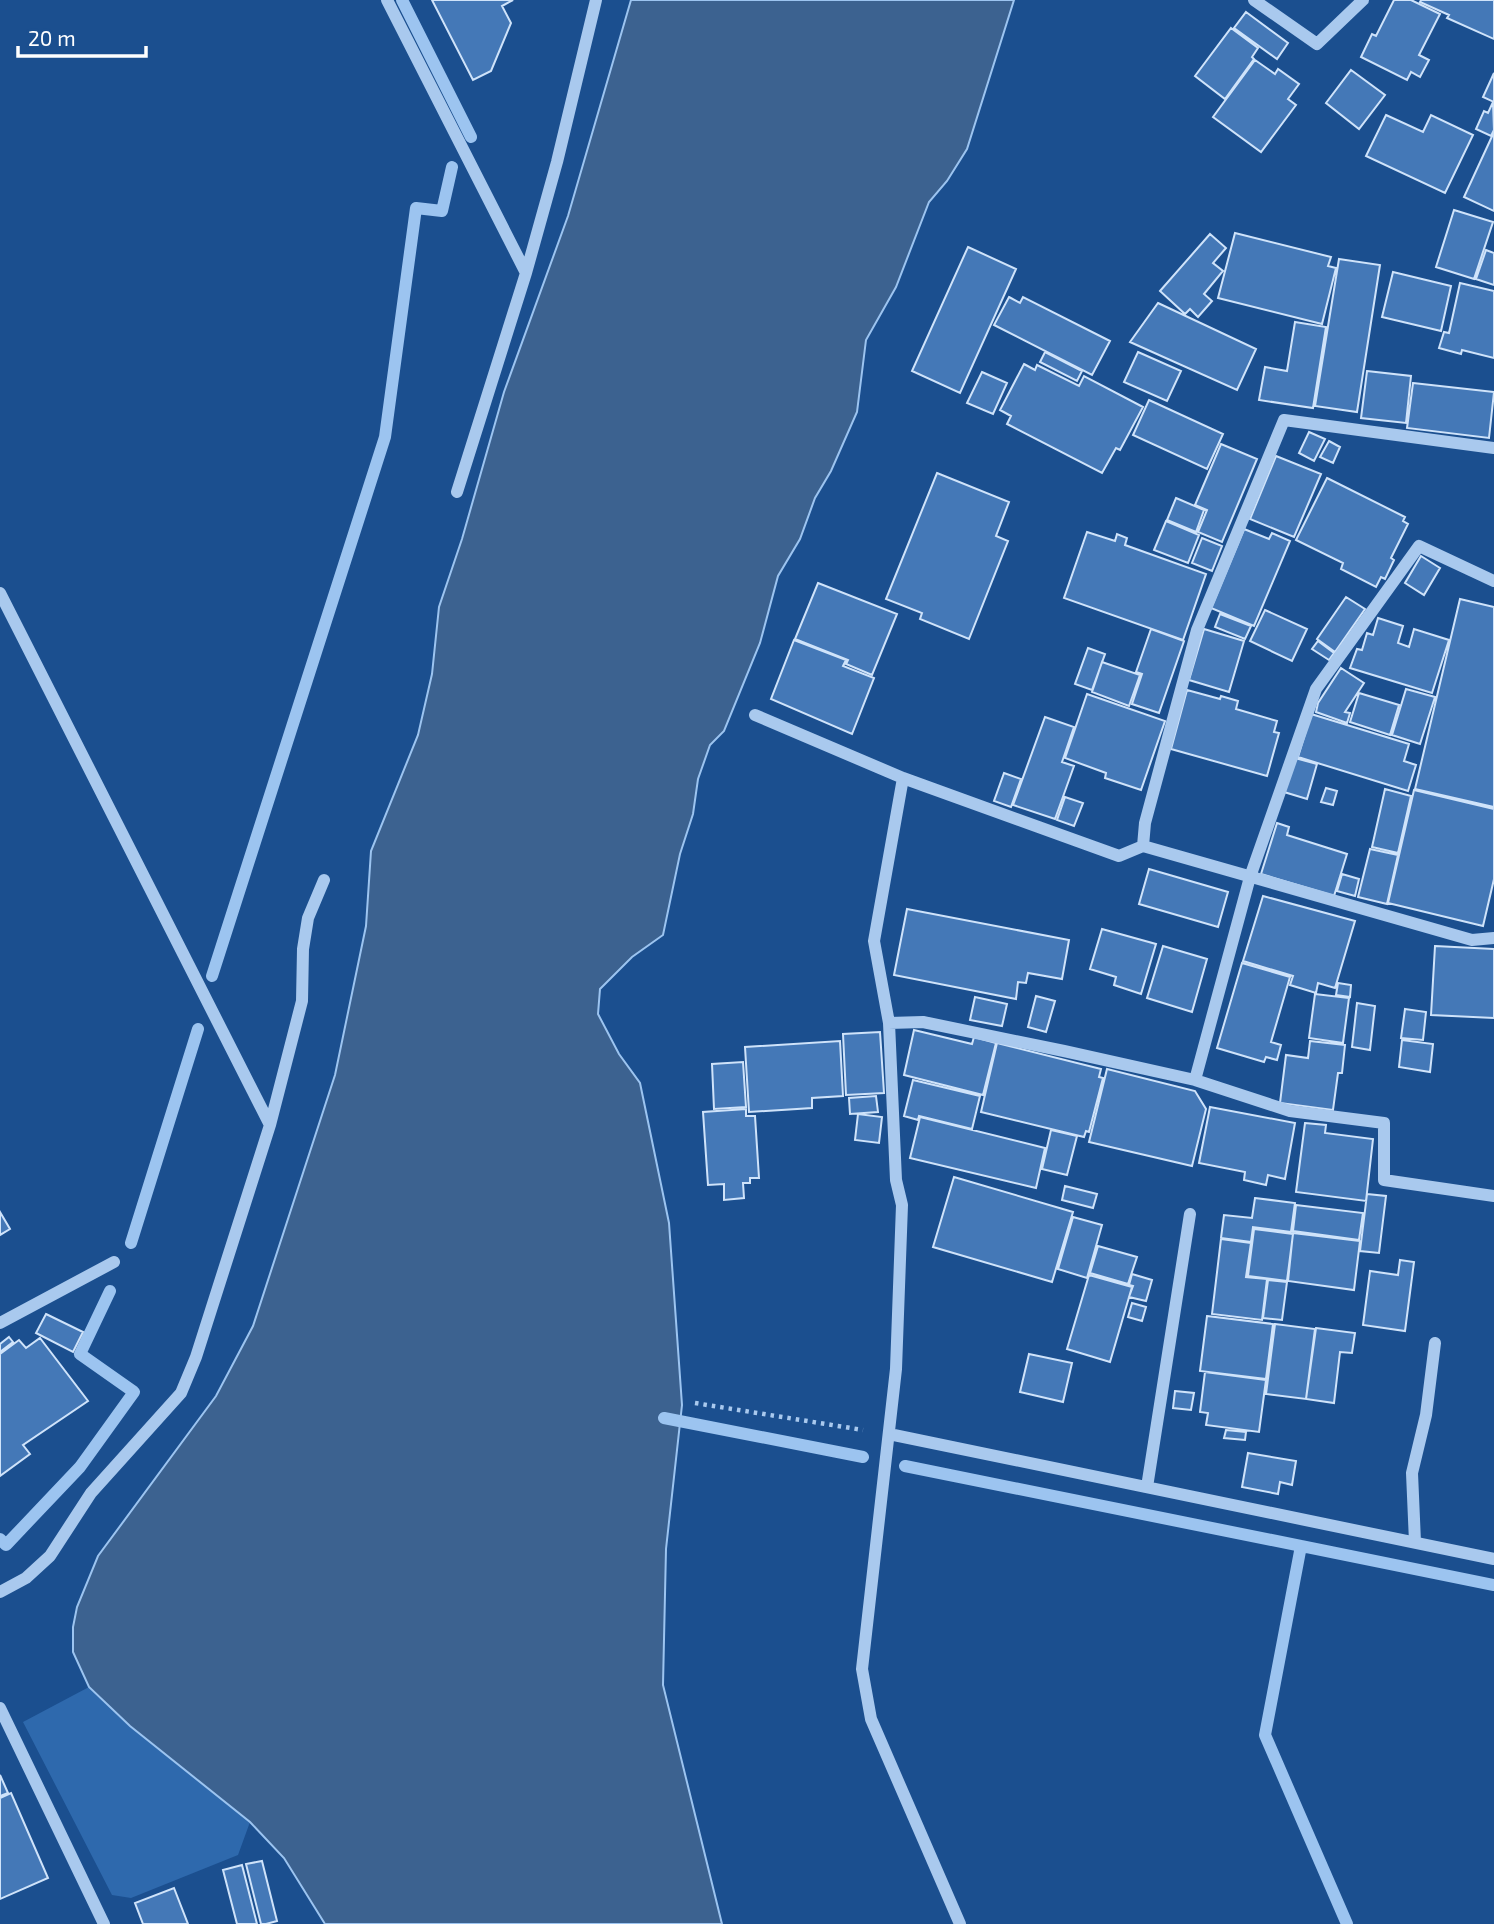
<svg xmlns="http://www.w3.org/2000/svg" width="1494" height="1924" font-family="'Exo 2',sans-serif">
  <rect width="100%" height="100%" fill="#1b4f8f"/>
  <!-- green -->
  <path fill="#2e69ad" d="M 89,1687 L 130,1726 L 250,1822 L 238,1855 L 131,1898 L 112,1895 L 23,1722 Z"/>
  <!-- water -->
  <path fill="#3c6290" stroke="#9cc4f0" stroke-width="2" d="M 631,0 L 1014,0 L 967,149 L 947,181 L 929,202 L 896,287 L 866,340 L 857,412 L 831,471 L 815,498 L 800,539 L 778,576 L 760,643 L 724,731 L 710,745 L 698,779 L 693,814 L 680,854 L 663,935 L 632,957 L 600,989 L 598,1014 L 619,1054 L 640,1083 L 669,1223 L 682,1405 L 666,1549 L 663,1685 L 722,1924 L 325,1924 L 284,1858 L 250,1822 L 130,1726 L 89,1687 L 73,1652 L 73,1627 L 77,1607 L 98,1556 L 216,1396 L 253,1326 L 335,1075 L 366,926 L 371,851 L 418,735 L 432,674 L 439,607 L 462,539 L 504,392 L 568,216 Z"/>
  <g fill="none" stroke-linecap="round" stroke-linejoin="round">
    <!-- stream -->
    <path stroke="#9cc4f0" stroke-width="12" d="M 402,0 L 471,137
      M 212,976 L 385,437 L 416,208 L 442,211 L 452,167
      M 131,1243 L 198,1029
      M 664,1418 L 863,1457
      M 905,1466 L 1494,1585
      M 0,1539 L 6,1545 L 80,1467 L 134,1392 L 80,1354 L 110,1291
      M 1301,1546 L 1265,1735 L 1347,1924"/>
  </g>
  <!-- building -->
  <path fill="#4478b7" stroke="#cfe3fa" stroke-width="2" d="M 432,0 L 513,0 L 502,6 L 511,23 L 491,71 L 473,80 Z
    M 1394,0 L 1411,0 L 1440,14 L 1419,55 L 1429,60 L 1420,77 L 1411,72 L 1407,80 L 1361,57 L 1372,34 L 1376,36 Z
    M 1421,0 L 1494,0 L 1494,39 L 1447,18 L 1449,15 L 1420,2 Z
    M 1246,12 L 1288,43 L 1277,59 L 1234,28 Z
    M 1231,28 L 1258,48 L 1252,57 L 1254,59 L 1225,99 L 1195,76 Z
    M 1255,60 L 1275,74 L 1278,69 L 1299,84 L 1288,99 L 1296,105 L 1261,152 L 1213,117 Z
    M 1351,70 L 1385,95 L 1359,129 L 1326,103 Z
    M 1494,73 L 1494,102 L 1483,97 Z
    M 1493,102 L 1494,130 L 1491,136 L 1476,129 L 1484,111 L 1488,113 Z
    M 1386,115 L 1423,132 L 1431,115 L 1473,135 L 1445,193 L 1366,156 Z
    M 1494,132 L 1494,211 L 1464,197 Z
    M 1454,210 L 1493,222 L 1474,279 L 1436,267 Z
    M 1235,233 L 1331,257 L 1328,266 L 1336,268 L 1322,324 L 1218,298 Z
    M 1210,234 L 1226,248 L 1213,263 L 1223,271 L 1204,294 L 1212,301 L 1198,317 L 1190,309 L 1185,314 L 1160,291 Z
    M 968,247 L 1016,269 L 960,393 L 912,371 Z
    M 1486,250 L 1494,253 L 1494,285 L 1476,279 Z
    M 1339,259 L 1380,265 L 1357,412 L 1315,406 Z
    M 1393,272 L 1451,286 L 1441,331 L 1382,317 Z
    M 1460,283 L 1494,291 L 1494,358 L 1462,350 L 1461,354 L 1439,348 L 1444,332 L 1449,333 Z
    M 1009,297 L 1020,303 L 1023,297 L 1110,341 L 1092,375 L 994,325 Z
    M 1158,303 L 1256,349 L 1237,390 L 1130,342 Z
    M 1295,322 L 1326,327 L 1313,408 L 1259,400 L 1265,367 L 1287,371 Z
    M 1045,352 L 1082,371 L 1077,381 L 1040,362 Z
    M 1138,352 L 1181,371 L 1167,401 L 1124,382 Z
    M 1024,364 L 1035,370 L 1037,365 L 1079,386 L 1084,376 L 1143,407 L 1120,450 L 1116,448 L 1102,473 L 1007,424 L 1011,416 L 1000,410 Z
    M 1367,371 L 1411,376 L 1406,423 L 1361,418 Z
    M 982,372 L 1007,383 L 993,414 L 967,403 Z
    M 1413,383 L 1494,392 L 1489,438 L 1407,428 Z
    M 1149,400 L 1223,434 L 1207,469 L 1133,435 Z
    M 1309,432 L 1325,439 L 1314,461 L 1299,453 Z
    M 1329,441 L 1340,447 L 1333,463 L 1320,457 Z
    M 1221,444 L 1257,459 L 1222,542 L 1198,532 L 1207,510 L 1195,505 Z
    M 1276,456 L 1321,474 L 1294,537 L 1250,519 Z
    M 937,473 L 1009,502 L 996,536 L 1008,541 L 969,639 L 920,619 L 922,613 L 886,599 Z
    M 1327,478 L 1405,517 L 1403,521 L 1408,524 L 1391,558 L 1394,560 L 1385,579 L 1381,577 L 1376,587 L 1341,569 L 1343,563 L 1296,540 Z
    M 1176,498 L 1204,510 L 1196,532 L 1167,520 Z
    M 1166,521 L 1199,535 L 1188,563 L 1154,550 Z
    M 1244,529 L 1269,539 L 1272,533 L 1290,541 L 1254,626 L 1211,608 Z
    M 1087,532 L 1115,541 L 1117,534 L 1127,538 L 1125,545 L 1206,574 L 1183,640 L 1064,598 Z
    M 1202,538 L 1222,546 L 1212,571 L 1192,563 Z
    M 1421,556 L 1440,568 L 1424,595 L 1405,583 Z
    M 818,583 L 897,614 L 872,675 L 846,664 L 848,660 L 795,639 Z
    M 1346,597 L 1365,609 L 1335,652 L 1317,639 Z
    M 1460,599 L 1494,607 L 1494,807 L 1415,789 Z
    M 1265,610 L 1307,629 L 1292,661 L 1250,641 Z
    M 1220,614 L 1251,626 L 1245,639 L 1215,627 Z
    M 1378,618 L 1403,626 L 1398,643 L 1409,647 L 1414,629 L 1449,640 L 1432,693 L 1350,668 L 1357,649 L 1362,650 L 1367,633 L 1373,635 Z
    M 1151,629 L 1184,641 L 1159,713 L 1132,704 L 1142,674 L 1136,672 Z
    M 1204,629 L 1244,641 L 1229,692 L 1189,680 Z
    M 794,640 L 846,660 L 843,666 L 874,678 L 852,734 L 771,699 Z
    M 1318,641 L 1334,653 L 1329,660 L 1312,649 Z
    M 1088,648 L 1105,654 L 1092,690 L 1075,684 Z
    M 1102,662 L 1140,675 L 1129,706 L 1092,692 Z
    M 1341,668 L 1364,683 L 1345,712 L 1350,713 L 1347,723 L 1316,712 L 1318,703 Z
    M 1406,689 L 1435,697 L 1420,744 L 1392,735 Z
    M 1187,690 L 1220,699 L 1221,696 L 1238,701 L 1236,709 L 1277,721 L 1274,732 L 1279,733 L 1267,776 L 1171,749 Z
    M 1359,693 L 1399,705 L 1390,735 L 1350,722 Z
    M 1087,694 L 1165,721 L 1141,790 L 1105,778 L 1106,773 L 1065,758 Z
    M 1311,714 L 1409,744 L 1404,761 L 1416,765 L 1408,791 L 1298,757 Z
    M 1045,717 L 1074,727 L 1062,762 L 1074,766 L 1055,819 L 1013,805 Z
    M 1295,758 L 1317,764 L 1307,799 L 1284,792 Z
    M 1004,773 L 1021,779 L 1011,807 L 994,801 Z
    M 1326,788 L 1337,791 L 1333,805 L 1321,802 Z
    M 1385,789 L 1411,796 L 1398,853 L 1372,847 Z
    M 1414,790 L 1494,809 L 1494,879 L 1483,926 L 1388,903 Z
    M 1065,797 L 1083,803 L 1074,826 L 1057,820 Z
    M 1277,823 L 1289,827 L 1287,835 L 1347,854 L 1334,896 L 1261,874 Z
    M 1370,849 L 1398,855 L 1387,904 L 1358,897 Z
    M 1149,869 L 1228,892 L 1218,927 L 1139,904 Z
    M 1342,874 L 1359,879 L 1355,896 L 1337,891 Z
    M 1263,896 L 1355,921 L 1335,988 L 1318,983 L 1316,993 L 1290,985 L 1293,976 L 1243,961 Z
    M 907,909 L 1069,940 L 1062,979 L 1028,973 L 1026,983 L 1018,982 L 1016,999 L 894,975 Z
    M 1102,929 L 1156,944 L 1141,994 L 1114,985 L 1116,977 L 1090,969 Z
    M 1163,946 L 1207,959 L 1192,1012 L 1147,998 Z
    M 1435,946 L 1494,949 L 1494,1018 L 1431,1015 Z
    M 1242,963 L 1290,977 L 1271,1042 L 1281,1045 L 1277,1060 L 1266,1057 L 1264,1062 L 1217,1048 Z
    M 1338,983 L 1351,985 L 1350,997 L 1336,995 Z
    M 1315,994 L 1349,998 L 1343,1043 L 1309,1038 Z
    M 1036,996 L 1055,1001 L 1046,1032 L 1028,1027 Z
    M 975,997 L 1007,1004 L 1002,1026 L 970,1020 Z
    M 1357,1003 L 1375,1006 L 1370,1050 L 1352,1047 Z
    M 1405,1009 L 1426,1012 L 1423,1040 L 1401,1038 Z
    M 914,1030 L 972,1044 L 974,1037 L 996,1043 L 983,1095 L 904,1075 Z
    M 880,1032 L 884,1093 L 846,1095 L 843,1034 Z
    M 1402,1040 L 1433,1044 L 1430,1072 L 1399,1067 Z
    M 840,1041 L 843,1096 L 812,1098 L 812,1108 L 749,1112 L 745,1047 Z
    M 1310,1041 L 1345,1045 L 1342,1073 L 1338,1073 L 1333,1110 L 1280,1103 L 1286,1055 L 1308,1058 Z
    M 997,1043 L 1101,1069 L 1099,1077 L 1103,1078 L 1089,1132 L 1086,1131 L 1084,1137 L 981,1112 Z
    M 743,1062 L 746,1107 L 714,1109 L 712,1064 Z
    M 1107,1069 L 1195,1091 L 1206,1109 L 1192,1166 L 1089,1142 Z
    M 913,1080 L 980,1096 L 972,1129 L 919,1116 L 918,1120 L 904,1116 Z
    M 876,1096 L 878,1112 L 850,1114 L 849,1098 Z
    M 1210,1107 L 1295,1123 L 1285,1179 L 1268,1175 L 1266,1185 L 1244,1180 L 1245,1172 L 1199,1163 Z
    M 746,1109 L 746,1116 L 755,1116 L 759,1178 L 750,1178 L 750,1183 L 743,1183 L 744,1198 L 724,1200 L 724,1184 L 708,1185 L 703,1112 Z
    M 858,1114 L 882,1117 L 879,1143 L 855,1140 Z
    M 920,1117 L 1045,1148 L 1036,1188 L 910,1158 Z
    M 1305,1123 L 1326,1125 L 1325,1133 L 1373,1139 L 1366,1201 L 1296,1192 Z
    M 1051,1130 L 1077,1136 L 1067,1175 L 1042,1169 Z
    M 954,1177 L 1073,1212 L 1052,1282 L 933,1247 Z
    M 1065,1186 L 1097,1194 L 1093,1208 L 1062,1200 Z
    M 1367,1194 L 1386,1196 L 1379,1253 L 1360,1251 Z
    M 1255,1198 L 1295,1203 L 1291,1232 L 1253,1227 L 1251,1242 L 1221,1238 L 1224,1215 L 1252,1218 Z
    M 1296,1205 L 1363,1213 L 1359,1240 L 1293,1231 Z
    M 0,1212 L 10,1229 L 0,1235 Z
    M 1073,1217 L 1102,1225 L 1087,1278 L 1058,1269 Z
    M 1254,1229 L 1293,1234 L 1287,1281 L 1248,1276 Z
    M 1293,1233 L 1360,1241 L 1354,1290 L 1288,1281 Z
    M 1221,1239 L 1251,1243 L 1246,1277 L 1267,1279 L 1262,1320 L 1212,1314 Z
    M 1098,1246 L 1137,1257 L 1128,1284 L 1090,1273 Z
    M 1400,1260 L 1414,1262 L 1405,1331 L 1363,1325 L 1370,1271 L 1398,1275 Z
    M 1132,1274 L 1152,1280 L 1146,1301 L 1129,1297 L 1133,1286 L 1129,1285 Z
    M 1089,1275 L 1132,1287 L 1110,1362 L 1067,1349 Z
    M 1268,1280 L 1287,1282 L 1282,1320 L 1263,1318 Z
    M 1132,1303 L 1146,1307 L 1142,1321 L 1128,1317 Z
    M 46,1314 L 83,1332 L 73,1352 L 36,1333 Z
    M 1207,1316 L 1273,1324 L 1266,1379 L 1200,1371 Z
    M 1275,1324 L 1315,1329 L 1306,1399 L 1266,1394 Z
    M 1316,1328 L 1355,1333 L 1352,1353 L 1340,1352 L 1334,1403 L 1306,1399 Z
    M 9,1337 L 13,1342 L 0,1352 L 0,1344 Z
    M 40,1338 L 88,1401 L 23,1445 L 30,1454 L 0,1476 L 0,1354 L 19,1340 L 26,1348 Z
    M 1029,1354 L 1072,1363 L 1063,1402 L 1020,1392 Z
    M 1205,1372 L 1266,1380 L 1259,1432 L 1206,1425 L 1208,1413 L 1200,1412 Z
    M 1175,1391 L 1194,1393 L 1191,1410 L 1173,1408 Z
    M 1226,1430 L 1246,1432 L 1245,1440 L 1224,1438 Z
    M 1248,1453 L 1296,1461 L 1292,1485 L 1280,1482 L 1278,1494 L 1242,1487 Z
    M 0,1775 L 8,1793 L 0,1796 Z
    M 11,1793 L 48,1878 L 0,1899 L 0,1798 Z
    M 262,1861 L 277,1921 L 266,1924 L 261,1924 L 246,1864 Z
    M 242,1865 L 257,1924 L 237,1924 L 223,1870 Z
    M 174,1888 L 188,1924 L 143,1924 L 135,1903 Z"/>
  <g fill="none" stroke-linecap="round" stroke-linejoin="round">
    <!-- path -->
    <path stroke="#a9c9ee" stroke-width="4.5" stroke-dasharray="3.5 5" stroke-linecap="butt" d="M 695,1403 L 863,1430"/>
    <!-- minor -->
    <path stroke="#a9c9ee" stroke-width="12" d="M 387,0 L 526,273
      M 1254,0 L 1317,44 L 1363,0
      M 457,492 L 526,273 L 557,162 L 596,0
      M 0,593 L 270,1125
      M 755,715 L 903,778
      M 1143,846 L 1145,823 L 1197,630 L 1284,420 L 1494,448
      M 889,1023 L 923,1022 L 1064,1051 L 1195,1080 L 1250,877 L 1316,689 L 1419,546 L 1494,581
      M 1195,1080 L 1290,1111 L 1384,1123 L 1384,1180 L 1494,1196
      M 0,1323 L 114,1262
      M 889,1434 L 1494,1559
      M 1147,1487 L 1190,1214
      M 1415,1542 L 1412,1473 L 1426,1415 L 1435,1343
      M 0,1592 L 26,1578 L 50,1556 L 91,1493 L 181,1393 L 196,1357 L 270,1125 L 302,1001 L 303,949 L 308,918 L 324,880
      M 0,1708 L 104,1924
      M 960,1924 L 871,1719 L 862,1669 L 896,1369 L 902,1205 L 896,1180 L 889,1023 L 874,941 L 903,778 L 1119,856 L 1143,846 L 1472,940 L 1494,938"/>
  </g>
  <!-- scale -->
  <path d="M18 46v10h128v-10" fill="none" stroke="#ffffff" stroke-width="3.5"/>
  <text x="28" y="46" font-size="21" fill="#ffffff" stroke="#1b4f8f" stroke-width="5" paint-order="stroke">20 m</text>
</svg>
